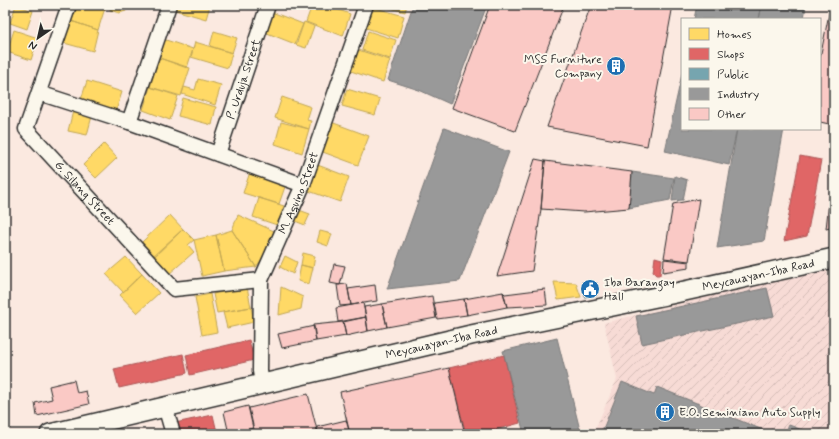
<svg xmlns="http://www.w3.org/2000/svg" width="839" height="439" font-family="Mynerve,sans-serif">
  <defs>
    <pattern id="industrial-furrows" width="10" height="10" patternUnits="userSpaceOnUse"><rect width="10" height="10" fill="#f7dbd5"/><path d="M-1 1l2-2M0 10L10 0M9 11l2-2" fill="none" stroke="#d4bcb7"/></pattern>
  </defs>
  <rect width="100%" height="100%" fill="#fbe9e0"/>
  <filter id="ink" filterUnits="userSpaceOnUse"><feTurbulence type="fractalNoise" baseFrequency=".025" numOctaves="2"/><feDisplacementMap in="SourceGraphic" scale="8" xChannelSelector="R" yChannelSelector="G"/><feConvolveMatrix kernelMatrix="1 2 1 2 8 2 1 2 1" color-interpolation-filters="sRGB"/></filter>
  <g filter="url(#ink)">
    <!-- industrial -->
    <path fill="url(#industrial-furrows)" d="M 826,267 L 834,300 L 834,434 L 593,434 L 617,379 L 604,323 Z"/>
    <!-- homes -->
    <path fill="#ffd966" stroke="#bfa554" d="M 16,5 L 33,11 L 27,29 L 10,23 Z
      M 76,5 L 95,5 L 105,8 L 98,30 L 71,21 Z
      M 112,5 L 128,5 L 126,11 L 119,13 L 110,10 Z
      M 177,5 L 210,5 L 206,19 L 175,10 Z
      M 237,5 L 247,5 L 246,8 Z
      M 312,5 L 325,5 L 350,14 L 343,36 L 306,22 Z
      M 379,5 L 407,5 L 405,12 Z
      M 372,7 L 404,16 L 398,38 L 366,28 Z
      M 269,11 L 303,24 L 295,44 L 262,31 Z
      M 71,21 L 98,30 L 93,51 L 64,43 Z
      M 304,22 L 314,26 L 306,48 L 296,45 Z
      M 14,30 L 38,38 L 31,60 L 7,52 Z
      M 214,31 L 237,38 L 232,53 L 210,46 Z
      M 368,31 L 396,40 L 390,59 L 362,50 Z
      M 160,38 L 193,49 L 187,68 L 154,56 Z
      M 195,42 L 232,53 L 228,68 L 191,57 Z
      M 352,48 L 390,60 L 383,82 L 345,69 Z
      M 159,58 L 190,68 L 181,96 L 150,87 Z
      M 198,79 L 221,85 L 215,105 L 182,94 L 184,87 L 195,90 Z
      M 87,81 L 122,92 L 114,117 L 79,106 Z
      M 150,87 L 178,96 L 170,120 L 143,110 Z
      M 347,89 L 380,99 L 375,115 L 342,106 Z
      M 282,97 L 311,107 L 307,120 L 311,121 L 309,129 L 275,118 Z
      M 183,98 L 216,107 L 212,125 L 178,116 Z
      M 73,111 L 92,116 L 87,135 L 68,131 Z
      M 281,122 L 309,129 L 302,153 L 275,144 Z
      M 331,122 L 369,136 L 358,165 L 320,151 Z
      M 104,144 L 117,158 L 96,178 L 83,165 Z
      M 315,164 L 349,177 L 340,202 L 306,190 Z
      M 251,169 L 287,181 L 279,204 L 243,193 Z
      M 259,198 L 284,206 L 277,225 L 253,217 Z
      M 299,210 L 310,214 L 305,225 L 295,221 Z
      M 170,215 L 183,229 L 155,256 L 142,242 Z
      M 238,215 L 274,231 L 265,255 L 256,267 L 232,230 Z
      M 183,229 L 194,240 L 188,245 L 194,252 L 169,274 L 152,257 Z
      M 232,230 L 256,267 L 224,271 L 216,235 Z
      M 320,231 L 332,234 L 328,246 L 317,242 Z
      M 216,235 L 224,271 L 202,276 L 194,240 Z
      M 303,253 L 315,256 L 313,268 L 301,265 Z
      M 285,256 L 297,262 L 293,274 L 280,267 Z
      M 126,257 L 142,274 L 123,292 L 106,274 Z
      M 301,265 L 313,268 L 309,284 L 298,281 Z
      M 142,274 L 159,293 L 137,313 L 120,295 Z
      M 554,282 L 576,283 L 581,297 L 558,300 Z
      M 247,287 L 251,307 L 217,313 L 213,294 Z
      M 281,287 L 303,297 L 301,309 L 279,315 Z
      M 210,294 L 217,332 L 202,335 L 195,297 Z
      M 251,307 L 254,322 L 227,328 L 223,312 Z"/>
    <!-- shops -->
    <path fill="#e06666" stroke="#aa5454" d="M 800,156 L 821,160 L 807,236 L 784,241 Z
      M 655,257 L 662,259 L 660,275 L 656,275 L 653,272 Z
      M 834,277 L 834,289 L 831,278 Z
      M 249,340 L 254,360 L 190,375 L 186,355 Z
      M 183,354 L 187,373 L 119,388 L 114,369 Z
      M 504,355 L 520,423 L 480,434 L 466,434 L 449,368 Z
      M 213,415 L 217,432 L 178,434 L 175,423 Z"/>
    <!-- public -->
    <path fill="#76a5af" stroke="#608087" d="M 594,282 L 597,295 L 585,297 L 583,284 Z"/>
    <!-- industry -->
    <path fill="#999" stroke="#787878" d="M 413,5 L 487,5 L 450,104 L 419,90 L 388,80 Z
      M 697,5 L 762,5 L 759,19 L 694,19 Z
      M 762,5 L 806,5 L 804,19 L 759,19 Z
      M 682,74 L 682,129 L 737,129 L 729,165 L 665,151 Z
      M 444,128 L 509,152 L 460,281 L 387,289 Z
      M 737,129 L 784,129 L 764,241 L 717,248 Z
      M 632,172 L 674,178 L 670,200 L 629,208 Z
      M 675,176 L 687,180 L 683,200 L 672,201 Z
      M 767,288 L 774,316 L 642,344 L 636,316 Z
      M 833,310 L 834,310 L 834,329 L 830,327 Z
      M 557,338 L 581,434 L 524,434 L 503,351 Z
      M 622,382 L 654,395 L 657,387 L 763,430 L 761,434 L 601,434 Z
      M 789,425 L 813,434 L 785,434 Z"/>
    <!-- building -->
    <path fill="#fac9c5" stroke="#2b2b2b" d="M 490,5 L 564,5 L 515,131 L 452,108 Z
      M 591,5 L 673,5 L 647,146 L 547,127 Z
      M 830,9 L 834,10 L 834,125 L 820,122 L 820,58 Z
      M 535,159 L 545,161 L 541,209 L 532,271 L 497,276 Z
      M 545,161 L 632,172 L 629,208 L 584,212 L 541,209 Z
      M 830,192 L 834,193 L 834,227 L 826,229 Z
      M 699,199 L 689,261 L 664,258 L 673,204 Z
      M 664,259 L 689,262 L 689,268 L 663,272 Z
      M 334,264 L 345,266 L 340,285 L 330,283 Z
      M 347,284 L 351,305 L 340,306 L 337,285 Z
      M 375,285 L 377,301 L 351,305 L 348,289 Z
      M 545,289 L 547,305 L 507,307 L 503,292 L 505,294 Z
      M 503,292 L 507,307 L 467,315 L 464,299 Z
      M 432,296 L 436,318 L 387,327 L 382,304 Z
      M 464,299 L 467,315 L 437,319 L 434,303 Z
      M 363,303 L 366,317 L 338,322 L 336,308 Z
      M 382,304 L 387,327 L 368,331 L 364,307 Z
      M 366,317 L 368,331 L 346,336 L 343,322 Z
      M 343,322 L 346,336 L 316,341 L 313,325 Z
      M 314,326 L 316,341 L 282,348 L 278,334 Z
      M 449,368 L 465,434 L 350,434 L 340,392 Z
      M 74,380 L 77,393 L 86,391 L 89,404 L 37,416 L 35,403 L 52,399 L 49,386 Z
      M 308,394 L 318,434 L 255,434 L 249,408 Z
      M 248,406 L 253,428 L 229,434 L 224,412 Z
      M 346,420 L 350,434 L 318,434 L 317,427 Z"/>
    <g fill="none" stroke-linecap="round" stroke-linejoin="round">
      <defs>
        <g id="street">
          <path id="s1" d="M 69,5 L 26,129 L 174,289 L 261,280"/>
          <path d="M 39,93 L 129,122 L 303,185"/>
          <path d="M 129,122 L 169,5"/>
          <path id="s2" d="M 218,154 L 268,5"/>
          <path id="s3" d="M 262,384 L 260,371 L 261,280 L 303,185 L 366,5"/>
          <path d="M 165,406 L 173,434"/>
        </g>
        <g id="secondary">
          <path id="s4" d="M 50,434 L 471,335 L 671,294 L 834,258"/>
        </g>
      </defs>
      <!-- street casing -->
      <use href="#street" stroke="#2b2b2b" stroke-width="17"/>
      <!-- secondary casing -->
      <use href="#secondary" stroke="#2b2b2b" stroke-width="22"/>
      <!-- street -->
      <use href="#street" stroke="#fbf7ec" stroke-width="14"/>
      <!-- secondary -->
      <use href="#secondary" stroke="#fbf7ec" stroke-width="19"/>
    </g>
  </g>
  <!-- icons -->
  <defs>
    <symbol id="building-disc" viewBox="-11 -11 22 22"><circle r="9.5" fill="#1f6fb2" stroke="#fbf7ec"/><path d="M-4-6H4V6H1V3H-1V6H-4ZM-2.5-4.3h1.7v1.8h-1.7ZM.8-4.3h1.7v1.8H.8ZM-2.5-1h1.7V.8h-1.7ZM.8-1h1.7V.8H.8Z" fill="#fff"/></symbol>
    <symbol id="civic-disc" viewBox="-11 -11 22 22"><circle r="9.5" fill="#1f6fb2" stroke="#fbf7ec"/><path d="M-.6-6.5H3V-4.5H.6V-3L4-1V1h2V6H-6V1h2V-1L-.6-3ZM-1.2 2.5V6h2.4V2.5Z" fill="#fff"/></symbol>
  </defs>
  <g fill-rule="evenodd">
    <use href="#building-disc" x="605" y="55" width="22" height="22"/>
    <use href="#civic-disc" x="579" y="278" width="22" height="22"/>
    <use href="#building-disc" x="654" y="401" width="22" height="22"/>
  </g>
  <g text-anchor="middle" stroke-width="4" stroke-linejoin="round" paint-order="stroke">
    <!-- poi labels -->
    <g font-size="12" fill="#2b2b2b" stroke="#fbf7ec" text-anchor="start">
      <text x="602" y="63" text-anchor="end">MSS Furniture<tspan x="602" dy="14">Company</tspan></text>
      <text x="604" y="286">Iba Barangay<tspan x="604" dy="14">Hall</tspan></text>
      <text x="679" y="416">E.O. Seminiano Auto Supply</text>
    </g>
    <!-- street labels -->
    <g font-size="12" fill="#2b2b2b" stroke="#fbf7ec">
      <text dy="4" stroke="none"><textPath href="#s2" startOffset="79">P. Urduja Street</textPath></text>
      <text dy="4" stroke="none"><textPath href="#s3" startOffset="199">M. Aquino Street</textPath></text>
      <text dy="4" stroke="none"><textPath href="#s1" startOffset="218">G. Silang Street</textPath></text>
      <text dy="4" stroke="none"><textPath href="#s4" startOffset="726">Meycauayan-Iba Road</textPath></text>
      <text dy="4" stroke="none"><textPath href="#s4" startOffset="402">Meycauayan-Iba Road</textPath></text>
    </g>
  </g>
  <!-- margin -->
  <rect width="839" height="439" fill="none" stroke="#fbf7ec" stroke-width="20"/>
  <rect x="10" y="10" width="819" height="419" fill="none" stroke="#2b2b2b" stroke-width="1.5" filter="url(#ink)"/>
  <!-- legend -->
  <rect x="681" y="18" width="140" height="112" fill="#fbf7ec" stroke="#a8a59f"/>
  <rect x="689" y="28" width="20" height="12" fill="#ffd966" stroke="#a8a59f"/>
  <text x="717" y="38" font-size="12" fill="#2b2b2b">Homes</text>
  <rect x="689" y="48" width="20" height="12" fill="#e06666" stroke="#a8a59f"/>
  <text x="717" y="58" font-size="12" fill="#2b2b2b">Shops</text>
  <rect x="689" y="68" width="20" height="12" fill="#76a5af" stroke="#a8a59f"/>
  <text x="717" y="78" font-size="12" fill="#2b2b2b">Public</text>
  <rect x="689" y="88" width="20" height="12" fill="#999999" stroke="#a8a59f"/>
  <text x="717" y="98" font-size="12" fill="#2b2b2b">Industry</text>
  <rect x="689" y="108" width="20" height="12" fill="#fac9c5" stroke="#a8a59f"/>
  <text x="717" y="118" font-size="12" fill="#2b2b2b">Other</text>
  <!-- north arrow -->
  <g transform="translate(38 38) rotate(214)" stroke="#fbf7ec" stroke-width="3" paint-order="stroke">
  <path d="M0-3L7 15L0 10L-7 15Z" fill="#2b2b2b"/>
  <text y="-6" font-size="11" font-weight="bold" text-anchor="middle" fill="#2b2b2b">N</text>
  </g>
</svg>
